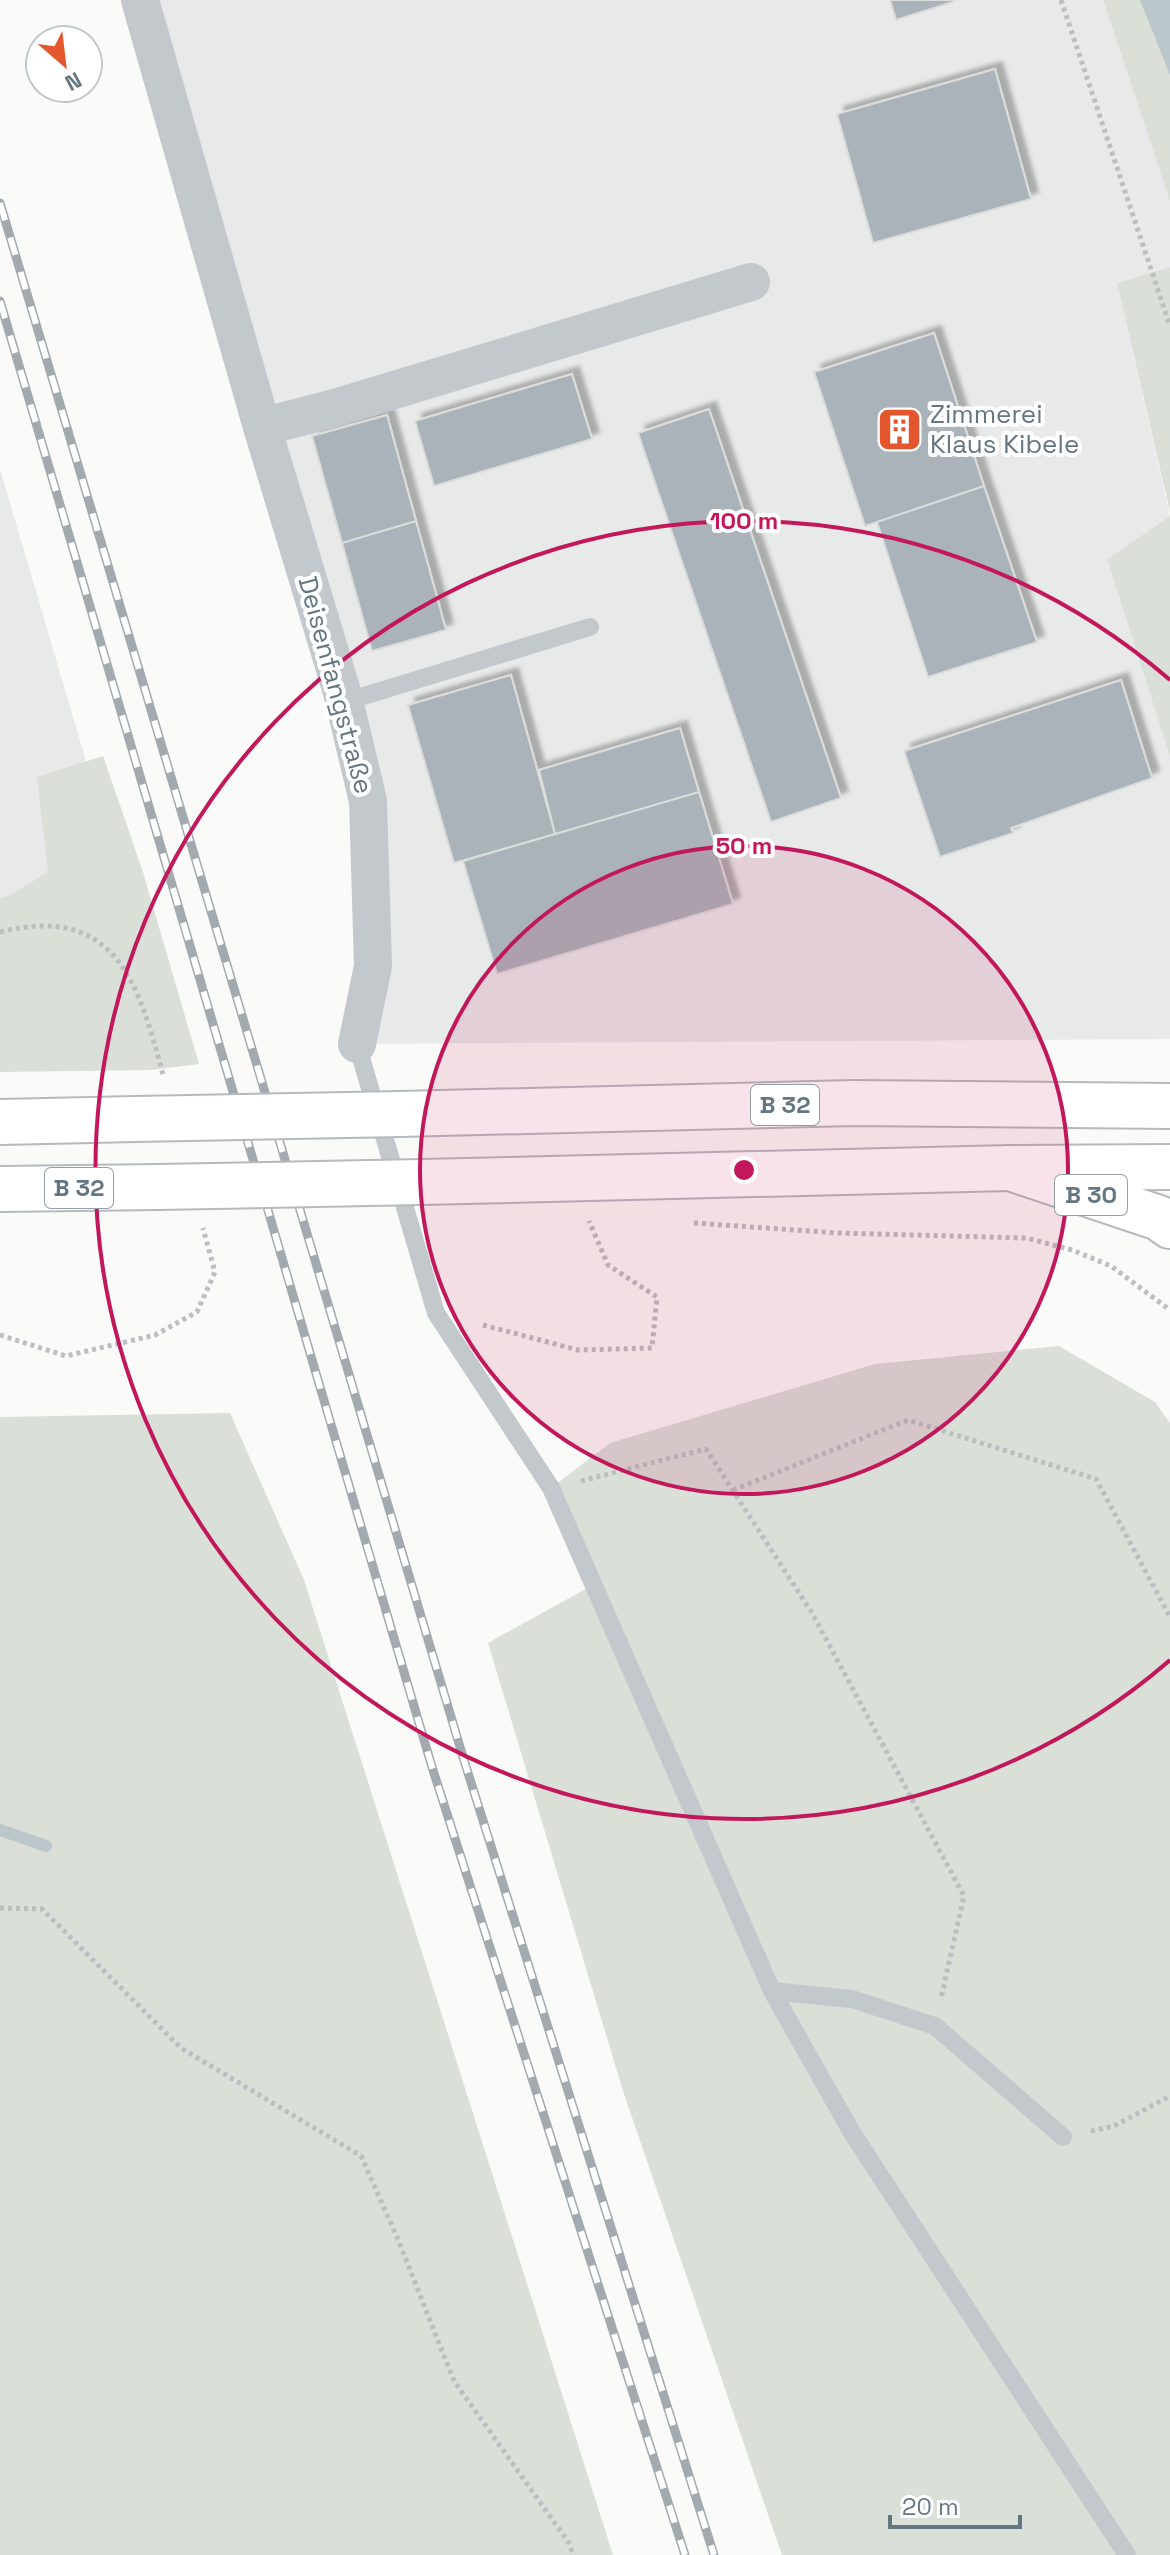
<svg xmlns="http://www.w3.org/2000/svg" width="1170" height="2555" font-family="'Space Grotesk',sans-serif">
  <defs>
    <filter id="shadow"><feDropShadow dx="7" dy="-7" stdDeviation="2" flood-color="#0004"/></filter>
  </defs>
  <rect width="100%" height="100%" fill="#fafaf8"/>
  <!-- built -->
  <path fill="#e8e9e9" d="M 140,0 L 1103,0 L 1170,202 L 1170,267 L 1117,283 L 1170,516 L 1107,559 L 1170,757 L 1170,1039 L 357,1044 L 368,801 Z
    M 0,469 L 124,890 L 0,928 Z"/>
  <!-- green -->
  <path fill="#dadfd7" d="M 1103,0 L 1170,0 L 1170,202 Z
    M 1170,267 L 1170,512 L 1117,283 Z
    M 1170,516 L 1170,757 L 1107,559 Z
    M 103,756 L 142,869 L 199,1064 L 151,1070 L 0,1072 L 0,898 L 11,895 L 48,872 L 37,777 Z
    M 1059,1346 L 1155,1402 L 1170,1423 L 1170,2555 L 782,2555 L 623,2091 L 488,1643 L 591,1586 L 551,1488 L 610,1443 L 875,1364 Z
    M 230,1413 L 304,1580 L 613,2555 L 0,2555 L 0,1417 Z"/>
  <!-- water -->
  <path fill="#bbc7cb" d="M 1140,0 L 1170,0 L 1170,75 Z"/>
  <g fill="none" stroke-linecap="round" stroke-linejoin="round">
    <!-- stream -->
    <path stroke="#bbc7cb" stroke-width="12" d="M 0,1830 L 46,1846"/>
  </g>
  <!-- building -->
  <path fill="#aab3b9" stroke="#dcdcda" stroke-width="2" filter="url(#shadow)" d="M 890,0 L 953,0 L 953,2 L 896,20 Z
    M 995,69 L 1031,199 L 873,243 L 837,114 Z
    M 934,333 L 984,486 L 865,526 L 814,372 Z
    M 572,374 L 592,439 L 434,486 L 415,421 Z
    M 709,409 L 841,798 L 771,822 L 638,433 Z
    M 387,415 L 416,521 L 342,543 L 312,436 Z
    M 984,486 L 1037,642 L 928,677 L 877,522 Z
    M 416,521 L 446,630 L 372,651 L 342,543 Z
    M 511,675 L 555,834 L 454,863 L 408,705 Z
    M 1121,680 L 1152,778 L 1011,828 L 1013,833 L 940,857 L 904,751 Z
    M 680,728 L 699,792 L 555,834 L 539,770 Z
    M 699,792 L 733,904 L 497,974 L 463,861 Z"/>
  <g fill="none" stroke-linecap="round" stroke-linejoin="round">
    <defs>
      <path id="primary" d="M 400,1114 L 854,1103 L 1170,1106
        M 0,1122 L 136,1119
        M 421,1182 L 1010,1168 L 1170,1167
        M 0,1189 L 158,1187"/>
      <path id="highway" d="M 1010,1168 L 1159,1218 L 1170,1226"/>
    </defs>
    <!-- primary casing -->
    <use href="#primary" stroke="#b5babe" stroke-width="48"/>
    <!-- highway casing -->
    <use href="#highway" stroke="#b4b9bd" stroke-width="48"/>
    <!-- path -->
    <path stroke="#bbbfc2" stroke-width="5" stroke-dasharray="4 4" stroke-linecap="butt" d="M 1061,0 L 1170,326
      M 0,932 C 116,903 139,984 163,1075
      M 694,1223 L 838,1233 L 1026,1238 L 1072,1250 L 1111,1266 L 1170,1310
      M 483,1325 L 578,1350 L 652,1348 L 657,1297 L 608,1265 L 589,1221
      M 0,1335 L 66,1356 L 155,1335 L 197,1312 L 215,1272 L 203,1228
      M 581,1481 L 706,1449 L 812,1613 L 964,1896 L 941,1998
      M 733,1490 L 908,1420 L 1096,1479 L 1170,1617
      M 0,1908 L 42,1909 L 181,2048 L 361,2156 L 397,2237 L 454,2381 L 569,2543 L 573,2555
      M 1091,2131 L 1114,2126 L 1170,2096"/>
    <!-- lane -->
    <path stroke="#c3c8cc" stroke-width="18" d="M 344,702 L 590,627
      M 357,1044 L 436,1313 L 551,1488 L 772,1991 L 851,2131 L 1127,2555
      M 772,1991 L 852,1999 L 935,2026 L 1063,2137"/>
    <!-- street -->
    <path stroke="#c3c8cc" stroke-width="38" d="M 140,0 L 262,427 L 342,692 L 368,801 L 373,966 L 357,1044
      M 262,427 L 335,408 L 751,282"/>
    <!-- primary -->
    <use href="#primary" stroke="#fff" stroke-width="44"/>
    <!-- highway -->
    <use href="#highway" stroke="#fff" stroke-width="44"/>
    <defs>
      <path id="rail" d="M 0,203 L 463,1757 L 714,2555
        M 0,301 L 432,1767 L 685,2555"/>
    </defs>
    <!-- rail casing -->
    <use href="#rail" stroke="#a2aab0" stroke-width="9"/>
    <!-- rail -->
    <use href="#rail" stroke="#fff" stroke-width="6" stroke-dasharray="18" stroke-linecap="butt"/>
    <defs>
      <path id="primary-bridge" d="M 136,1119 L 400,1114
        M 158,1187 L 421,1182"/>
    </defs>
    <!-- primary-bridge casing -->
    <use href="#primary-bridge" stroke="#b5babe" stroke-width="48" stroke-linecap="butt"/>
    <!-- primary-bridge -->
    <use href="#primary-bridge" stroke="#fff" stroke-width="44"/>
  </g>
  <!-- distance rings -->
  <circle cx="744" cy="1170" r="324" fill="#c2185b" fill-opacity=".12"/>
  <g fill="none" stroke="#c2185b" stroke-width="4">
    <circle cx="744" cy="1170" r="324"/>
    <path d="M1170 1660A649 649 0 1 1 1170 680"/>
  </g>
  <!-- icons -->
  <defs>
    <symbol id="building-square" viewBox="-11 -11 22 22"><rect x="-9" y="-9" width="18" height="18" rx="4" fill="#e4572e" stroke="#fff"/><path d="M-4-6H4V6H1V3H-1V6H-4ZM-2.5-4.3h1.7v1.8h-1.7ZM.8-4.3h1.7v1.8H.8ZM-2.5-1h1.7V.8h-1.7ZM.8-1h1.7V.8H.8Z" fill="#fff"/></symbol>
  </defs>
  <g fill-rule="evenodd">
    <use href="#building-square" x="874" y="404" width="51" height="51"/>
  </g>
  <g text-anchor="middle" stroke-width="8" stroke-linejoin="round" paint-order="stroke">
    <!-- shield labels -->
    <g fill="#fff" stroke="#939fa8" stroke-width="2">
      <rect x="751" y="1085" width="68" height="40" rx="6"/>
      <rect x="45" y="1168" width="68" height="40" rx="6"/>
      <rect x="1055" y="1175" width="72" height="40" rx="6"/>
    </g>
    <g font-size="24" font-weight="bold" fill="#657683">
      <text x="785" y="1113">B 32</text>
      <text x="79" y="1196">B 32</text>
      <text x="1091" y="1203">B 30</text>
    </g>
    <!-- poi labels -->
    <g font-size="26" fill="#657683" stroke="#fff" text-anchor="start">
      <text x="930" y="423">Zimmerei<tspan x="930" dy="30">Klaus Kibele</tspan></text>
    </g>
    <!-- street labels -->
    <g font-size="26" fill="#657683" stroke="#fff">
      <text transform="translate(336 685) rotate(75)" y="9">Deisenfangstraße</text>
    </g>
  </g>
  <circle cx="744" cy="1170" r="12" fill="#c2185b" stroke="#fff" stroke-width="4"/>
  <g font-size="24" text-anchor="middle" font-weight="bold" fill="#c2185b" stroke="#fff" stroke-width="8" stroke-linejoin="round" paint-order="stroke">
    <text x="744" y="529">100 m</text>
    <text x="744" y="854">50 m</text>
  </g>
  <!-- north arrow -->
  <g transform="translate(64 64) rotate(152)"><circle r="38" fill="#ffffff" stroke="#c1c8cd" stroke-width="2"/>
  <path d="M0-6L14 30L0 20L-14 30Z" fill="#e4572e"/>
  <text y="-12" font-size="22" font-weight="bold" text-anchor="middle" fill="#657683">N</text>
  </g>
  <!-- scale -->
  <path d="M890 2515v12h130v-12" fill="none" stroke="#657683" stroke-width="4"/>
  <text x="902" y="2515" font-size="24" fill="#657683" stroke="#ffffff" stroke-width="6" paint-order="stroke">20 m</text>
</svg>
